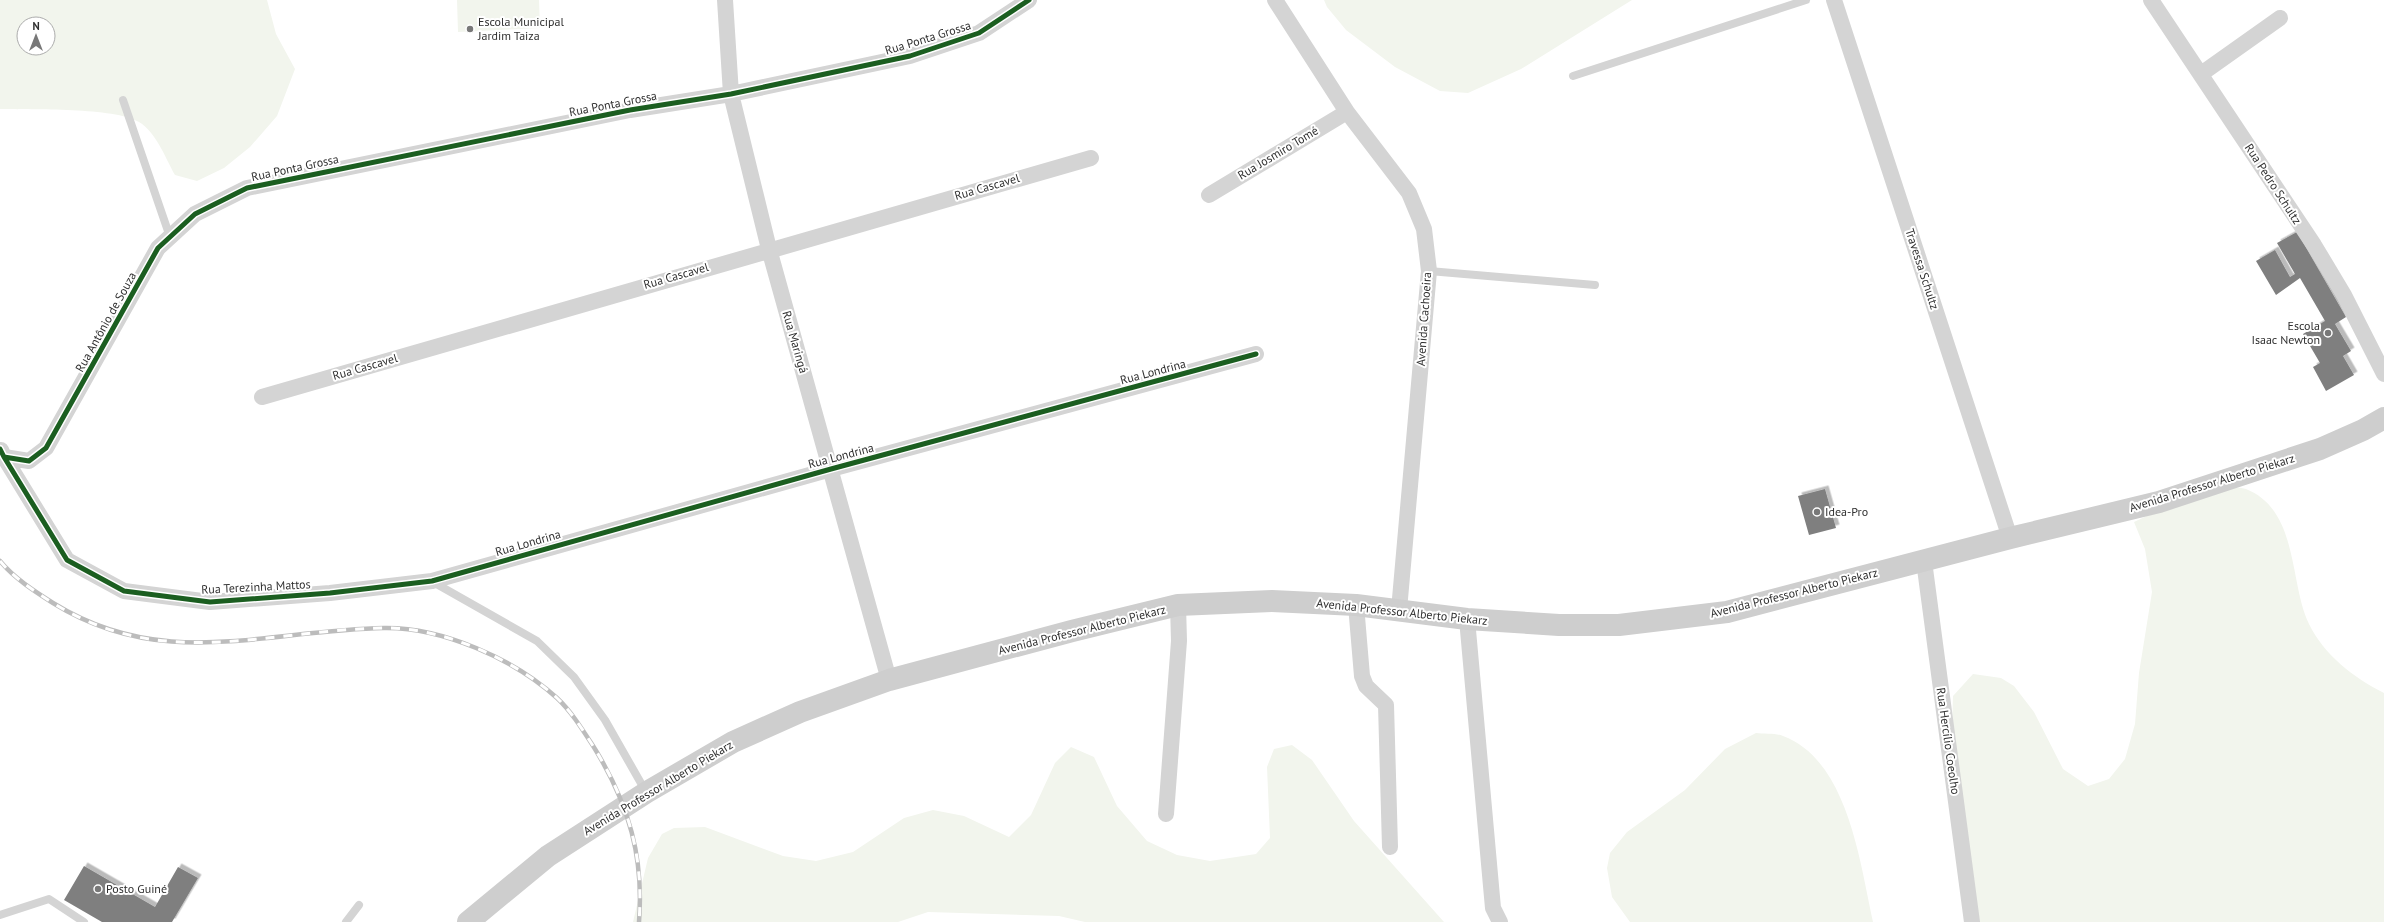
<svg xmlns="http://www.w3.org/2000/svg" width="2384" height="922" font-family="'PT Sans',sans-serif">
  <defs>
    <filter id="shadow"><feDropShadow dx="3.5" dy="-3.5" stdDeviation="0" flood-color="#0004"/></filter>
  </defs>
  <rect width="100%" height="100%" fill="#fff"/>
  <!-- green -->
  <path fill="#f2f5ed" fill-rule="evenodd" d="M 0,0 L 267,0 L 276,34 L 295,69 L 277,116 L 250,147 L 224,168 L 197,181 L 175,175 C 166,159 156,132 139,122 C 114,107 32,110 0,109 ZM 24,24 L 48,24 L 48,48 L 24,48 Z
    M 457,0 L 539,0 L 540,28 L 458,32 Z
    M 1324,0 L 1632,0 L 1521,69 L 1468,93 L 1440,91 L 1395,67 L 1346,30 L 1327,7 Z
    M 2213,489 C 2223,489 2238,486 2246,489 C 2299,510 2289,583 2309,624 C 2324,655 2354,678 2384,693 L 2384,922 L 1976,922 L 1952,730 L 1953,696 L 1973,674 L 2001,678 L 2014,686 L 2034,712 L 2063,769 L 2088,786 L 2109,779 L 2125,759 L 2135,724 L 2139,673 L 2152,592 L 2145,549 L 2134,522 L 2174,503 Z
    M 1756,733 C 1764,734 1776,733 1783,736 C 1848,760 1860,863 1873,922 L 1630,922 L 1612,897 L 1607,868 L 1610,853 L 1627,832 L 1685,790 L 1725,749 Z
    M 1292,745 L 1312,760 L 1354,821 L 1444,922 L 1085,922 L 1059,916 L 928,912 L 898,922 L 633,922 L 648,858 L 662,834 L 674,828 L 705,827 L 783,856 L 816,861 L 853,852 L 904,818 L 933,810 L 964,816 L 1009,837 L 1031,815 L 1055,763 L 1071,747 L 1094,757 L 1117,806 L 1147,841 L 1177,855 L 1210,861 L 1256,854 L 1270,838 L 1267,767 L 1274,749 Z"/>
  <!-- building -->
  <path fill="#7f7f7f" filter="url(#shadow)" d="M 2297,232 L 2346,317 L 2335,324 L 2351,351 L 2343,356 L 2354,375 L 2326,391 L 2313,367 L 2320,363 L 2303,334 L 2325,321 L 2300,278 L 2276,295 L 2256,261 L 2275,250 L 2290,277 L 2295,274 L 2277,243 Z
    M 1825,489 L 1836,528 L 1809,535 L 1798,496 Z
    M 84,866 L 155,907 L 178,867 L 198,878 L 172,922 L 102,922 L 64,900 Z"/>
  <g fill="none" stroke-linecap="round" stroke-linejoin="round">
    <!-- lane -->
    <path stroke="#d4d4d4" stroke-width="8" d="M 1573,76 L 1806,0
      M 123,100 L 170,237
      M 1429,271 L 1595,285
      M 433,582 L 537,641 L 574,677 L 605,720 L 646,792
      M 0,915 L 49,899 L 84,922
      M 346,922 L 359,905"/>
    <!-- street -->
    <path stroke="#d4d4d4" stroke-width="16" d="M 725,0 L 731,94 L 769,249 L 889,680
      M 1275,0 L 1347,112 L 1409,193 L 1424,229 L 1429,271 L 1399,610
      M 1834,0 L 2010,538
      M 2151,0 L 2314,245 L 2344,295 L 2384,374
      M 2201,74 L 2280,18
      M 1209,195 L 1347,112
      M 262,397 L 1091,158
      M 1,450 L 4,457 L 29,461 L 46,448 L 158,248 L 195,214 L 247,188 L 630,110 L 731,94 L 910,56 L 979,33 L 1029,0
      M 4,457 L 67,560 L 124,591 L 210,602 L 330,593 L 432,581 L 831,469 L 1256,354
      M 1924,561 L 1972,922
      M 1356,605 L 1362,676 L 1366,686 L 1386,705 L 1390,847
      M 1467,619 L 1493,908 L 1500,922
      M 1166,814 L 1179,641 L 1178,605"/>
    <!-- secondary -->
    <path stroke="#cecece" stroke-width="22" d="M 468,922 L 548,856 L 647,792 L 733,742 L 800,712 L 889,680 L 1072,631 L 1178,605 L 1272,601 L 1356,605 L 1467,619 L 1559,625 L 1619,625 L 1727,612 L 2010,538 L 2159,502 L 2320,449 L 2363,430 L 2384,418"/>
    <defs>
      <path id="rail" d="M 0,561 C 14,578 34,591 53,603 C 164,672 265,630 384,628 C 442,627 514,659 557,698 C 572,712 584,732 595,749 C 629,805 644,857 639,922"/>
    </defs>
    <!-- rail casing -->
    <use href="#rail" stroke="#bcbcbc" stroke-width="4.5"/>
    <!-- rail -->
    <use href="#rail" stroke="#fff" stroke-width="3" stroke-dasharray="9" stroke-linecap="butt"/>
    <defs>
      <path id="cycleway" d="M 0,449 L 4,457 L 29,461 L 46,448 L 158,248 L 195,214 L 247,188 L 630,110 L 731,94 L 910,56 L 979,33 L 1029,0
        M 4,457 L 67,560 L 124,591 L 210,602 L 330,593 L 432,581 L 831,469 L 1256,354"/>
    </defs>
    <!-- cycleway casing -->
    <use href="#cycleway" stroke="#fff" stroke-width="8"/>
    <!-- cycleway -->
    <use href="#cycleway" stroke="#1b5e20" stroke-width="5"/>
  </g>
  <!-- markers -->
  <g fill="#787878" stroke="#fff" stroke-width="1.5">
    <circle cx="470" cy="29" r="4"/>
    <circle cx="2328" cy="333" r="4"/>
    <circle cx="1817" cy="512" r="4"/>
    <circle cx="98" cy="889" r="4"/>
  </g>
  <g text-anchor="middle" stroke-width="4" stroke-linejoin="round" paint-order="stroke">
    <!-- poi labels -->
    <g font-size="12" fill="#303030" stroke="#fff" text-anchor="start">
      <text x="478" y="26">Escola Municipal<tspan x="478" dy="14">Jardim Taiza</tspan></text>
      <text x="2320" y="330" text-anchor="end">Escola<tspan x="2320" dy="14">Isaac Newton</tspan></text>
      <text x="1825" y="516">Idea-Pro</text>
      <text x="106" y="893">Posto Guiné</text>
    </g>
    <!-- street labels -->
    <g font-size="12" fill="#303030" stroke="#fff">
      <text transform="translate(928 38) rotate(-17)" y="4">Rua Ponta Grossa</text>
      <text transform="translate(613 104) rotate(-11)" y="4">Rua Ponta Grossa</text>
      <text transform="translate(1278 153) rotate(-31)" y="4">Rua Josmiro Tomé</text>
      <text transform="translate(295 168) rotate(-12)" y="4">Rua Ponta Grossa</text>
      <text transform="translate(2273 184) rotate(57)" y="4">Rua Pedro Schultz</text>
      <text transform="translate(987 187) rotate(-16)" y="4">Rua Cascavel</text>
      <text transform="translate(1922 269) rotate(72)" y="4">Travessa Schultz</text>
      <text transform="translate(676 276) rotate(-16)" y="4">Rua Cascavel</text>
      <text transform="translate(1424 319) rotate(-86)" y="4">Avenida Cachoeira</text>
      <text transform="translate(106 322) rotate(-61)" y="4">Rua Antônio de Souza</text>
      <text transform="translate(795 342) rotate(74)" y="4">Rua Maringá</text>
      <text transform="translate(365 367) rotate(-16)" y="4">Rua Cascavel</text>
      <text transform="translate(1153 372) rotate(-15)" y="4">Rua Londrina</text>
      <text transform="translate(841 456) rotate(-15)" y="4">Rua Londrina</text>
      <text transform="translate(2212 483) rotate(-17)" y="4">Avenida Professor Alberto Piekarz</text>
      <text transform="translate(528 543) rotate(-16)" y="4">Rua Londrina</text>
      <text transform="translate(256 587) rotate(-3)" y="4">Rua Terezinha Mattos</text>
      <text transform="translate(1794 593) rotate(-14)" y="4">Avenida Professor Alberto Piekarz</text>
      <text transform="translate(1402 612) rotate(6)" y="4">Avenida Professor Alberto Piekarz</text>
      <text transform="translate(1082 630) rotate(-14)" y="4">Avenida Professor Alberto Piekarz</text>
      <text transform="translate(1948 741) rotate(82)" y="4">Rua Hercílio Coeolho</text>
      <text transform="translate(658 788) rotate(-31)" y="4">Avenida Professor Alberto Piekarz</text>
    </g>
  </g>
  <!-- north arrow -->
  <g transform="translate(36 36)"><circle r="19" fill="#ffffff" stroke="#acacac"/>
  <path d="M0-3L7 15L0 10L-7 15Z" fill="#787878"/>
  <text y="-6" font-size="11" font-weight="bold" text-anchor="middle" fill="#303030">N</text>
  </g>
</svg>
